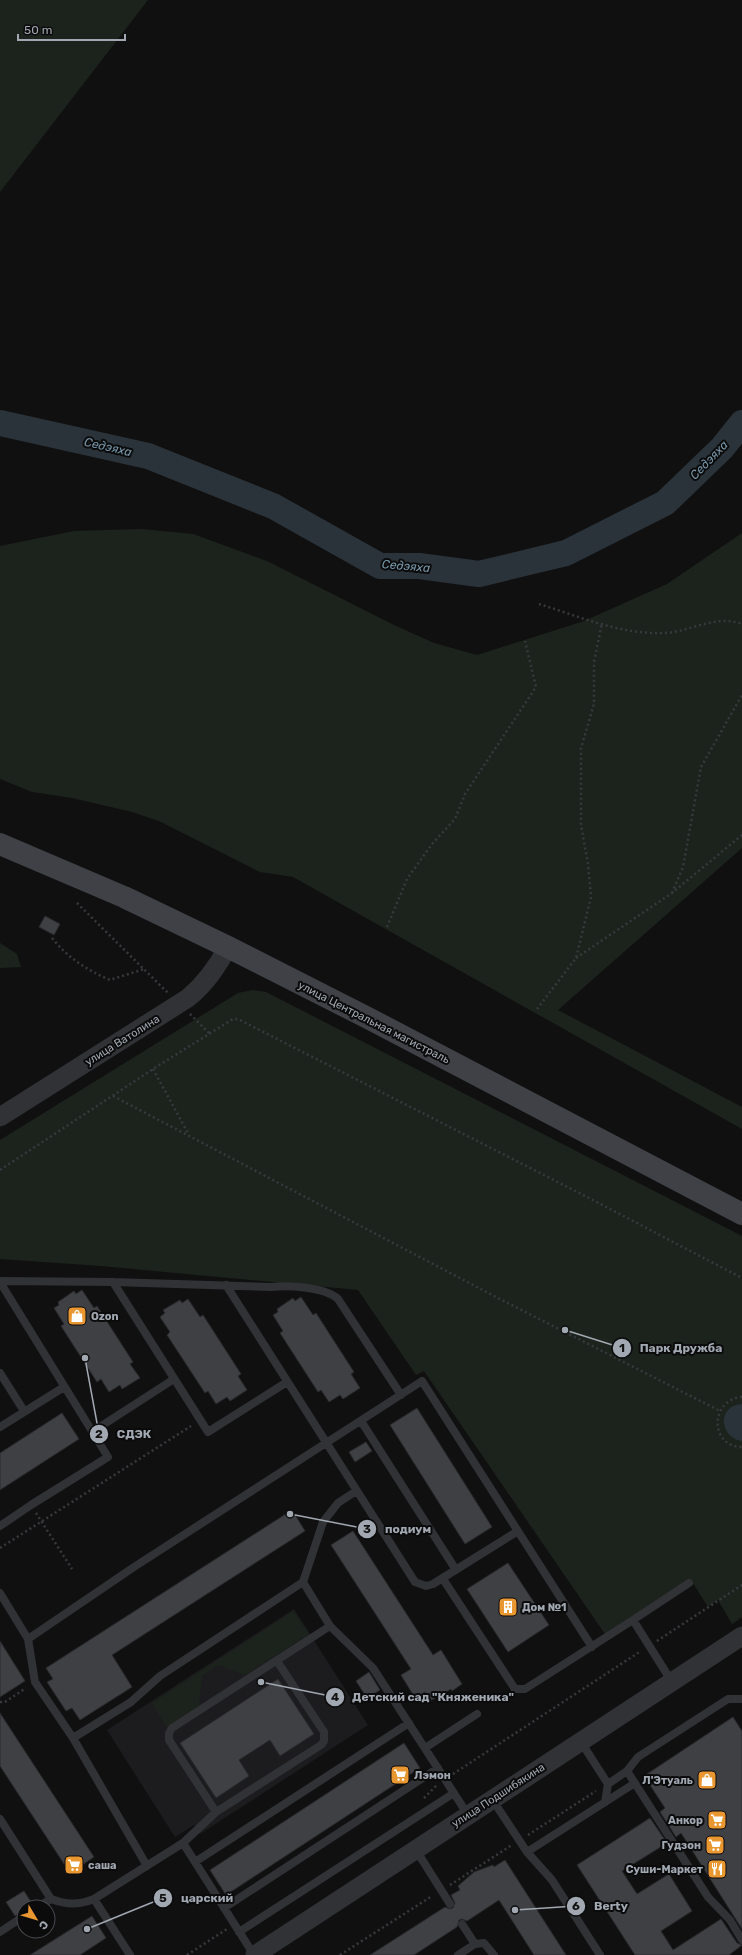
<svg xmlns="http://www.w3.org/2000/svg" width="742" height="1955" font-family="Rubik,sans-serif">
  <rect width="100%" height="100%" fill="#101011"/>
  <!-- built -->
  <path fill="#1c1c1e" d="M 294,1609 L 368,1725 L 200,1834 L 194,1825 L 175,1837 L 107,1730 Z"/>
  <!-- green -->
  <path fill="#1c231d" d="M 0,0 L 148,0 L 0,192 Z
    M 141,529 L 193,534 L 267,561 L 394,625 L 434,643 L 477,655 L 584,621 L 667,584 L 742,533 L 742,848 L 558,1010 L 742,1107 L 742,1129 L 293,877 L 260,872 L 159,821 L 132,812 L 72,798 L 32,792 L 0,779 L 0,546 L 74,531 Z
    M 0,943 L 17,954 L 21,967 L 0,968 Z
    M 253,990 L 266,992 L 742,1236 L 742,1617 L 732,1624 L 718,1600 L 708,1607 L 691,1580 L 607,1637 L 424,1371 L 416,1375 L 358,1290 L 101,1266 L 0,1259 L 0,1140 L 238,993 Z
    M 293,1611 L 309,1634 L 245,1675 L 218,1665 L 202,1676 L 199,1706 L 167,1727 L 152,1703 Z"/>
  <!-- water -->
  <path fill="#2a3339" d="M 742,1404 L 742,1440 L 741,1441 C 718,1436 718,1405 742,1404 Z"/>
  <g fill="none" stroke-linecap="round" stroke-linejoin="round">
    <!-- river -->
    <path stroke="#2a3339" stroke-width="26" d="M 0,423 L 148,456 L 273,506 L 380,566 L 419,566 L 479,574 L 566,553 L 665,503 L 722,448 L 742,423"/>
  </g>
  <!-- building -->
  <path fill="#3f4044" stroke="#2a2a2d" d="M 45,916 L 60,924 L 54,935 L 39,927 Z
    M 82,1290 L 94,1308 L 97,1306 L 133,1362 L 130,1364 L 140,1378 L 122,1389 L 120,1385 L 109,1392 L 101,1379 L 97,1382 L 61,1326 L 64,1324 L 54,1308 L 59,1305 L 58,1302 L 74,1291 L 76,1294 Z
    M 301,1297 L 313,1315 L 316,1313 L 354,1372 L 351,1374 L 360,1388 L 343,1399 L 340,1395 L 329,1402 L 321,1390 L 318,1392 L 280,1333 L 283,1331 L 273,1315 L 278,1312 L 277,1309 L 293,1298 L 295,1301 Z
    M 188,1299 L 200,1317 L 203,1315 L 241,1374 L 238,1376 L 247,1390 L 230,1401 L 227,1397 L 216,1404 L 208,1391 L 205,1393 L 167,1335 L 170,1332 L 160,1317 L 165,1313 L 163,1310 L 180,1300 L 182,1303 Z
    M 417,1408 L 492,1527 L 465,1544 L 390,1425 Z
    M 62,1413 L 79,1439 L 0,1490 L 0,1453 Z
    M 366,1442 L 372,1451 L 355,1462 L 349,1452 Z
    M 292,1510 L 305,1531 L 112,1655 L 132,1687 L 80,1720 L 72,1708 L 66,1711 L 47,1682 L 53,1679 L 46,1668 Z
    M 353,1531 L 433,1655 L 441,1650 L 462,1684 L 452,1691 L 451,1689 L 430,1701 L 425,1692 L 415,1698 L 401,1675 L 411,1669 L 331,1545 Z
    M 508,1563 L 549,1625 L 508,1652 L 467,1589 Z
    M 0,1641 L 25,1681 L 0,1697 Z
    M 369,1672 L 380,1690 L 367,1698 L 356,1681 Z
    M 278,1679 L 314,1734 L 280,1756 L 270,1740 L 239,1760 L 249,1776 L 216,1798 L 180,1743 Z
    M 0,1713 L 94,1857 L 70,1873 L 0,1766 Z
    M 733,1717 L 742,1731 L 742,1929 L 681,1833 L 676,1837 L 660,1812 L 665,1808 L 644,1776 Z
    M 404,1743 L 420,1768 L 226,1895 L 210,1870 Z
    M 650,1818 L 667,1843 L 622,1871 L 637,1894 L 669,1874 L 692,1911 L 661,1931 L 673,1950 L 721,1919 L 737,1943 L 742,1945 L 729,1955 L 635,1955 L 577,1865 Z
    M 505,1860 L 566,1955 L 534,1955 L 499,1900 L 467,1921 L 462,1919 L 459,1920 L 457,1927 L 414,1955 L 370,1955 L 445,1907 L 450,1909 L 453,1908 L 455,1903 L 451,1895 L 460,1890 L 458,1886 L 474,1872 L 493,1865 L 494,1867 Z
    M 24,1891 L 33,1905 L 24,1907 L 24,1910 L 15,1916 L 6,1902 Z
    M 92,1916 L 106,1938 L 80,1955 L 30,1955 Z"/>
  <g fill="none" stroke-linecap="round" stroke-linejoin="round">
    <!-- path -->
    <path stroke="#37393d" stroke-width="2.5" stroke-dasharray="2 3" stroke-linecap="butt" d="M 539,604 C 578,616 621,635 664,633 C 690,632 716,614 742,624
      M 672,893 L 683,867 L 701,767 L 742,695
      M 77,903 L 168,993
      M 387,927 L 407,879 L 432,844 L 455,819 L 465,794 L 536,687 L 525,641
      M 52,938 C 68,958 87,970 110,980 L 144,969
      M 576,958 L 672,893 L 742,835
      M 537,1009 L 576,958 L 591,897 L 588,864 L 581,825 L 581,748 L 594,704 L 594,662 L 602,623
      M 190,1014 L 210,1034
      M 153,1069 L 189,1135
      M 113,1096 L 494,1296 L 720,1411
      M 0,1170 L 153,1069 L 233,1019 L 238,1019 L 589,1198 L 742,1278
      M 742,1397 C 709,1400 710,1447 742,1447
      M 36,1513 L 72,1569
      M 0,1548 L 191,1426
      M 657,1641 L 742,1585
      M 0,1702 L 5,1702 L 26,1688
      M 453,1774 L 641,1651
      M 424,1798 L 437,1785
      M 528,1835 L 596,1791
      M 450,1885 L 512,1845
      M 187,1955 L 227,1929
      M 340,1955 L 432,1896"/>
    <!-- service -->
    <path stroke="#313236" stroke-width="8" d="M 0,1281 L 113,1282 L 271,1287 C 288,1285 325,1287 338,1299 L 401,1395
      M 0,1282 L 108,1457 L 31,1505 L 0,1526
      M 113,1282 L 208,1432 L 287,1382
      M 226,1285 L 415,1582 L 426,1586 L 433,1584 L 518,1531
      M 0,1373 L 24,1411
      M 361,1421 L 456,1570
      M 0,1427 L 64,1387
      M 92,1432 L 174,1379
      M 356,1491 L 338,1503 L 323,1522 L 303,1582 L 330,1626 L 373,1668 L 468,1815
      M 443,1579 L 515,1689 L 525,1689 L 633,1620 L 672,1682
      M 0,1593 L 28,1639 L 134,1567 L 422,1381 L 592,1647
      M 633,1620 L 689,1583
      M 28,1639 L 35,1682 L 73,1738 L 131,1702 L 160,1676 L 303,1582
      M 73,1738 L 147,1866
      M 581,1742 L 608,1784 L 627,1771 L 708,1897 L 730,1920 L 742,1940
      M 425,1748 L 477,1714
      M 627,1771 L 638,1757 L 728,1699 L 742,1699
      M 492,1799 L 527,1852 L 552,1880 L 600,1955
      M 605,1802 L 608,1784
      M 216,1812 L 169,1740 L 169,1733 L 172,1728 L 330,1626
      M 0,1819 L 51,1899
      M 183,1843 L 216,1812 L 321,1745 L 324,1741 L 324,1732 L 277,1661
      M 416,1850 L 450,1904
      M 527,1852 L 635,1783
      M 195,1862 L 409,1723
      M 94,1899 L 130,1955
      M 38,1907 L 51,1899 C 67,1905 79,1905 94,1899 L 183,1843 L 254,1955
      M 224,1908 L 438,1768
      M 0,1932 L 24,1916
      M 239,1932 L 454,1793
      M 475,1944 L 484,1943 L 494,1955
      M 458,1955 L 475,1944 L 462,1924"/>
    <!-- tertiary -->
    <path stroke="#313236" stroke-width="19" d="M 0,1117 L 188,998 C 206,983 217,967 228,947
      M 255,1955 L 742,1636"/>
    <!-- secondary -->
    <path stroke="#3f4146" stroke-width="22" d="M 0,844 L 124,897 L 228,947 L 366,1017 L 742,1214"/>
  </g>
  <!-- icons -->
  <defs>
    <symbol id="shop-square" viewBox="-11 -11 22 22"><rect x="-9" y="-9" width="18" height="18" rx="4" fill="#e99730" stroke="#0b0b0c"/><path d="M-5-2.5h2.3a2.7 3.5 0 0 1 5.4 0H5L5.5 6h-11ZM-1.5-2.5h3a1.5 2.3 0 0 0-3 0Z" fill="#fff"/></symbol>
    <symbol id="building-square" viewBox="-11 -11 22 22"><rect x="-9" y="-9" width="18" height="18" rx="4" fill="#e99730" stroke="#0b0b0c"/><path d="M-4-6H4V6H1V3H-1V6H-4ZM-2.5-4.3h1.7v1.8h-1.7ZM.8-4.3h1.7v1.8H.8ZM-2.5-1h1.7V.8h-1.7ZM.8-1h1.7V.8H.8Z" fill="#fff"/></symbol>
    <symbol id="supermarket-square" viewBox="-11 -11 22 22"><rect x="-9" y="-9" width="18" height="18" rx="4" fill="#e99730" stroke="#0b0b0c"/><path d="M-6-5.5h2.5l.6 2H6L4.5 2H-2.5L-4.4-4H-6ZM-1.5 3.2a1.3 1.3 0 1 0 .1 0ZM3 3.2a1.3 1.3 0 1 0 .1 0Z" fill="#fff"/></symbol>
    <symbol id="restaurant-square" viewBox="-11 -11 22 22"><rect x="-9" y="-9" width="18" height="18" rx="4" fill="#e99730" stroke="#0b0b0c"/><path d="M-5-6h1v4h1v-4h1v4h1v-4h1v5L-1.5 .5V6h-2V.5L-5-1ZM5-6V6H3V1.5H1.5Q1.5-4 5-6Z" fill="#fff"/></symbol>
  </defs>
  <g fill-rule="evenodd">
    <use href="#shop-square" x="66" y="1305" width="22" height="22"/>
    <use href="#building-square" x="497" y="1596" width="22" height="22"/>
    <use href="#supermarket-square" x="389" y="1764" width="22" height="22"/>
    <use href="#shop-square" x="696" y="1769" width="22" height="22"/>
    <use href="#supermarket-square" x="706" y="1809" width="22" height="22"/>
    <use href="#supermarket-square" x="704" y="1834" width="22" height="22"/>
    <use href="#supermarket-square" x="63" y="1854" width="22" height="22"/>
    <use href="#restaurant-square" x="706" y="1858" width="22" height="22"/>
  </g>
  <g text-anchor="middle" stroke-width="4" stroke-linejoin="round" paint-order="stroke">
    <!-- street labels -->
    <g font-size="11" fill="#a1a8b1" stroke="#0b0b0c">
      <text transform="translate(374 1022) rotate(27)" y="4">улица Центральная магистраль</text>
      <text transform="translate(122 1040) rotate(-32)" y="4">улица Ватолина</text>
      <text transform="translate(498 1795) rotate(-33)" y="4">улица Подшибякина</text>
    </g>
    <!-- poi labels -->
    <g font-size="11" font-weight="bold" fill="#a1a8b1" stroke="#0b0b0c" text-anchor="start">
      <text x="91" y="1320">Ozon</text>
      <text x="522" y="1611">Дом №1</text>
      <text x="414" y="1779">Лэмон</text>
      <text x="693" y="1784" text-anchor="end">Л'Этуаль</text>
      <text x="703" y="1824" text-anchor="end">Анкор</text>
      <text x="701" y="1849" text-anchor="end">Гудзон</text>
      <text x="88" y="1869">саша</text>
      <text x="703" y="1873" text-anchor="end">Суши-Маркет</text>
    </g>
    <!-- water labels -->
    <g font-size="12" font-style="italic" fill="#7999ac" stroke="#0b0b0c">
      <text transform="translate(108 447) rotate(13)" y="4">Седэяха</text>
      <text transform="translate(709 460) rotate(-46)" y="4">Седэяха</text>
      <text transform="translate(406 566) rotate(5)" y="4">Седэяха</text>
    </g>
  </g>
  <!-- callouts -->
  <path fill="none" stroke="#a1a8b1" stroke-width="1.5" d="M565 1330L622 1348M85 1358L99 1434M290 1514L367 1529M261 1682L335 1697M87 1929L163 1898M515 1910L576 1906"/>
  <g fill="#a1a8b1" stroke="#0b0b0c" stroke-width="1.5">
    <circle cx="565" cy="1330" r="4"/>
    <circle cx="85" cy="1358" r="4"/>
    <circle cx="290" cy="1514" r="4"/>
    <circle cx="261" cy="1682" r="4"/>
    <circle cx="87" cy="1929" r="4"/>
    <circle cx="515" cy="1910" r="4"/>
    <circle cx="622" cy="1348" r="10"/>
    <circle cx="99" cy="1434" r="10"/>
    <circle cx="367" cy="1529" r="10"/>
    <circle cx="335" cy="1697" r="10"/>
    <circle cx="163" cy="1898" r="10"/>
    <circle cx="576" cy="1906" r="10"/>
  </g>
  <g font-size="12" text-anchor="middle" font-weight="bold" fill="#111">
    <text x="622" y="1352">1</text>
    <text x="99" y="1438">2</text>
    <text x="367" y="1533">3</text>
    <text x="335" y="1701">4</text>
    <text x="163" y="1902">5</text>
    <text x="576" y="1910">6</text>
  </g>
  <g font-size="12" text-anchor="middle" font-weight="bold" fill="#a1a8b1" stroke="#0b0b0c" stroke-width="4" stroke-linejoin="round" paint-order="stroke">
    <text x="681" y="1352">Парк Дружба</text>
    <text x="134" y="1438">СДЭК</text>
    <text x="408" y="1533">подиум</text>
    <text x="433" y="1701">Детский сад "Княженика"</text>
    <text x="207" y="1902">царский</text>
    <text x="611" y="1910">Berty</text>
  </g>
  <!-- north arrow -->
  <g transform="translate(36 1919) rotate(128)"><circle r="19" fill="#0b0b0c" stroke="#474a4e"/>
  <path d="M0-3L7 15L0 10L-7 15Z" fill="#e99730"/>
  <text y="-6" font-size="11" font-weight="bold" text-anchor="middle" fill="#a1a8b1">С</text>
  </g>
  <!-- scale -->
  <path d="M18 34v6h107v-6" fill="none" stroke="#a1a8b1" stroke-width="2"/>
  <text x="24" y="34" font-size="12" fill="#a1a8b1" stroke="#0b0b0c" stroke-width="3" paint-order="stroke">50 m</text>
</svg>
